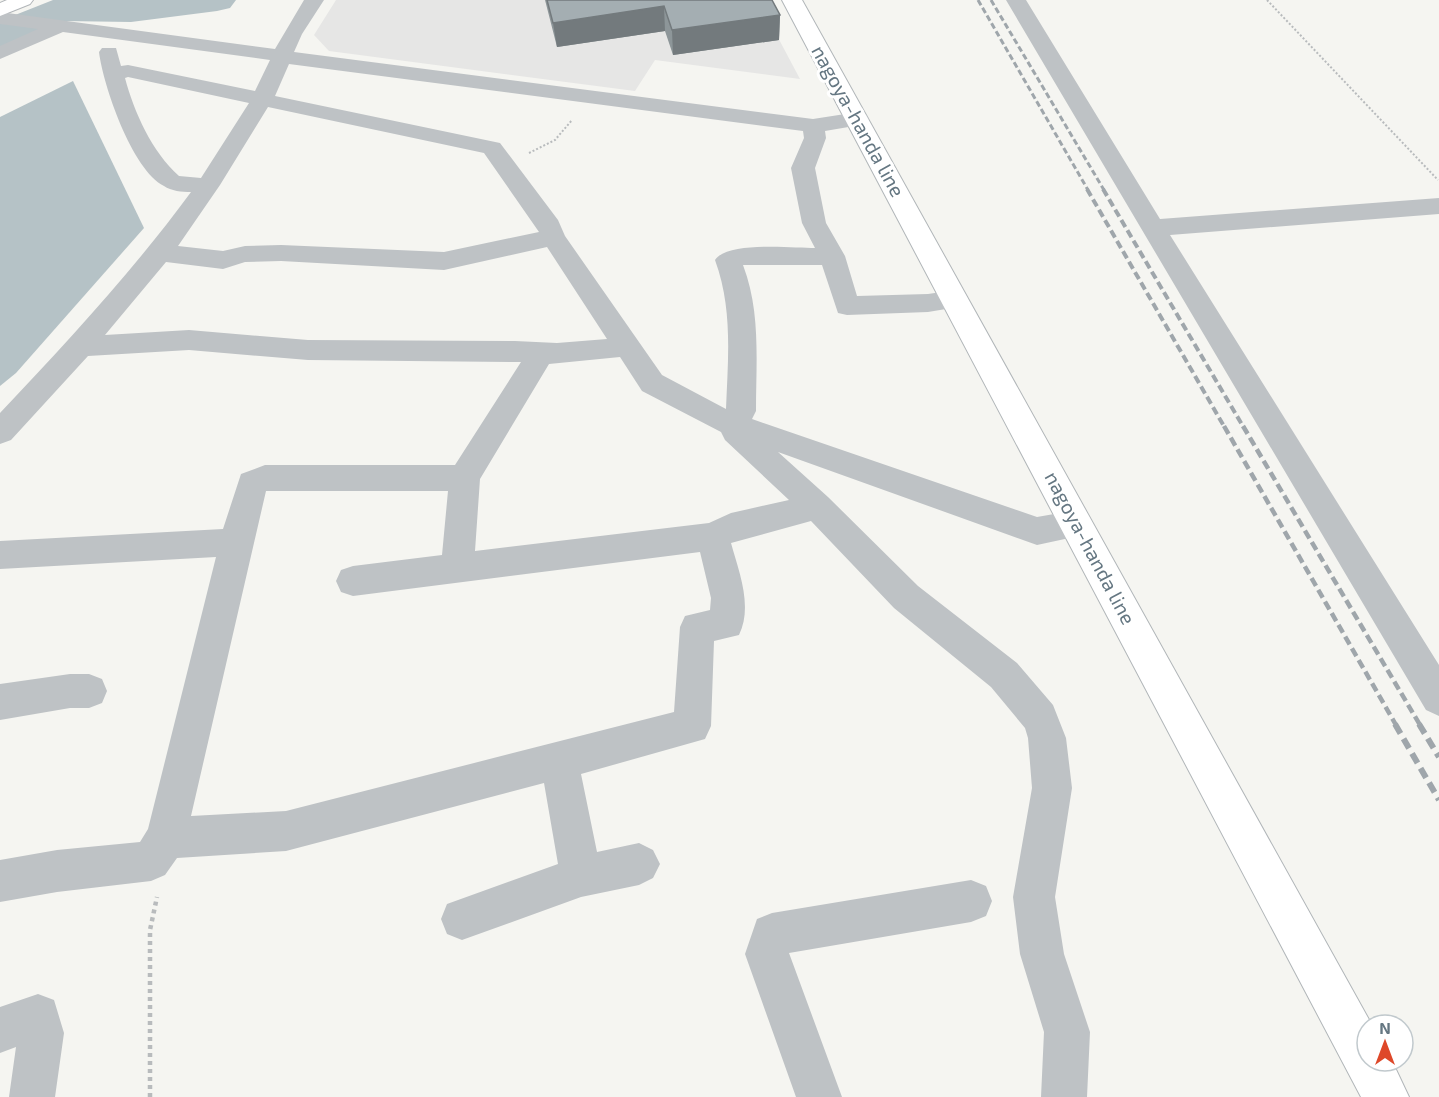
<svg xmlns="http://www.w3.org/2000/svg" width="1439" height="1097" font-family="'Exo 2',sans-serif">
  <rect width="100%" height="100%" fill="#f5f5f1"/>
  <!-- built -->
  <path fill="#e6e6e5" d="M 336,0 L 758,0 L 800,79 L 655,60 L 635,91 L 329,51 L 314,35 Z"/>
  <!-- water -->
  <path fill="#b5c2c6" d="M 73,81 L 144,228 L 16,373 L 0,386 L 0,117 Z"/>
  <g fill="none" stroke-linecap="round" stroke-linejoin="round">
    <!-- river -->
    <path fill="#b5c2c6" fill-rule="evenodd" d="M 53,0 L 236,0 L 230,8 L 217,11 L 131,22 L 64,21 L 14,43 L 0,47 L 0,21 Z"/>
    <defs>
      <path id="major" d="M 782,0 L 802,0 L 1372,1025 L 1367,1025 L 1367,1061 L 1392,1061 L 1409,1097 L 1361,1097 Z"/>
      <path id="highway" d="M 7,0 L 33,0 L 30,4 L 0,16 L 0,3 Z"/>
    </defs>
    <!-- major casing -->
    <use href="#major" stroke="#b1b6b9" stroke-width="2"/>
    <!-- highway casing -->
    <use href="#highway" stroke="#b1b5b8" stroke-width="2"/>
    <!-- path-far1 -->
    <path stroke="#b8bbbd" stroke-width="2" stroke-dasharray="2 2" stroke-linecap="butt" d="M 1267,0 L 1438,180
      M 529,153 L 555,140 L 572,120"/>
    <!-- path -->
    <path stroke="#b8bbbd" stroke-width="4.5" stroke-dasharray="4 4" stroke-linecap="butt" d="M 150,1097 L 150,930 L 157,897"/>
    <!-- minor -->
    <path fill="#bec2c5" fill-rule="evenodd" d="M 304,0 L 324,0 L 302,34 L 294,52 L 813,119 L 858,112 L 866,114 L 869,119 L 866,124 L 825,131 L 826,138 L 815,168 L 826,223 L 845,256 L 857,296 L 928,294 L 955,290 L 964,292 L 968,299 L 964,306 L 928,312 L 847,315 L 838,313 L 822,265 L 743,265 C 761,312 756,362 756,411 L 752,419 L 1037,517 L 1077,510 L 1088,514 L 1093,524 L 1088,534 L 1037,545 L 778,452 L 828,497 L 918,586 L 1017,663 L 1053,705 L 1066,738 L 1072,788 L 1055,897 L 1064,954 L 1090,1032 L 1087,1097 L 1041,1097 L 1044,1032 L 1020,954 L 1013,897 L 1032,788 L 1028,738 L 1025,728 L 991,687 L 894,608 L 811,521 L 731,543 C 739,572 753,606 739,635 L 714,641 L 711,726 L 705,739 L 581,774 L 597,852 L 639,843 L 653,850 L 660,864 L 653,878 L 639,885 L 581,897 L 462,940 L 447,934 L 441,919 L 447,904 L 558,864 L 544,783 L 286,851 L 177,858 L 165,875 L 151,881 L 57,892 L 0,902 L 0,860 L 57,850 L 140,842 L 148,829 L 216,557 L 0,569 L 0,541 L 223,529 L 241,474 L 265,465 L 455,465 L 521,362 L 308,360 L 189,350 L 88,356 L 11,440 L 0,444 L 0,413 C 67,342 133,271 191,192 C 182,192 171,191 164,186 C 132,170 103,85 99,52 L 102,48 L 116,48 L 121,66 L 128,65 L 255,91 L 270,60 L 63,32 L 0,59 L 0,46 L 38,29 L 0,24 L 0,12 L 275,49 ZM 289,64 L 803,131 L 804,138 L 791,168 L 802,223 L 815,248 C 793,248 727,241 715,260 C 733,309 728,358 726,409 L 662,375 L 565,236 L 558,220 L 500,143 L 275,96 ZM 128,77 L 249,103 L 201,178 L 179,176 C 152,152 134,112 125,78 ZM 268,107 L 484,153 L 539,232 L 444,252 L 281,245 L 245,246 L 223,251 L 178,246 L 220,185 ZM 547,247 L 607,339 L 557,343 L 515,341 L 308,340 L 189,330 L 105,335 L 166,262 L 223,269 L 245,262 L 281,261 L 444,270 ZM 620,357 L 642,391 L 721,432 L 725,440 L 789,500 L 731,513 L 709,523 L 475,551 L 480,479 L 549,364 ZM 266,491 L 448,491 L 442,555 L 353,566 L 341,570 L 336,581 L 341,592 L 353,596 L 700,552 L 711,598 L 710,610 L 685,616 L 680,627 L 674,712 L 286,811 L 191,816 Z
      M 1006,0 L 1026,0 L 1160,219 L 1439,198 L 1439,214 L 1170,235 L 1439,665 L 1439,716 L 1426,710 Z
      M 70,674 L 89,674 L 102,679 L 107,691 L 102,703 L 89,708 L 70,708 L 0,720 L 0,684 Z
      M 971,880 L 986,886 L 992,901 L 986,916 L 971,922 L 789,953 L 842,1097 L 796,1097 L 745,954 L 757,919 L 772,913 Z
      M 38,994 L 54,1000 L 64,1033 L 55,1097 L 9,1097 L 16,1047 L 0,1053 L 0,1007 Z"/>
    <!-- major -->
    <use href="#major" fill="#fff" fill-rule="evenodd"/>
    <!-- highway -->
    <use href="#highway" fill="#fff" fill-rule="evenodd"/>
    <!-- rail-far3 -->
    <path stroke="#9fa6ab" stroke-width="3" stroke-dasharray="6 3" stroke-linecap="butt" d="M 978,0 L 1088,190
      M 991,0 L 1104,190"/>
    <!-- rail-far2 -->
    <path stroke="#9fa6ab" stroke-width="4" stroke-dasharray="8 4" stroke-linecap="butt" d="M 1087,189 L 1225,428
      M 1103,189 L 1244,428"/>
    <!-- rail-far1 -->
    <path stroke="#9fa6ab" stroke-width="4.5" stroke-dasharray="9 4.5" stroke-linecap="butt" d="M 1224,426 L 1396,725
      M 1243,426 L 1420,725"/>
    <!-- rail -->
    <path stroke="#9fa6ab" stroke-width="6" stroke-dasharray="11 6" stroke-linecap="butt" d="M 1395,724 L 1439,800
      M 1419,724 L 1439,757"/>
  </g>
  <!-- wall -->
  <path fill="#8d9699" d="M 545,0 L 772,0 L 780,15 L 779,40 L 673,55 L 665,31 L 557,47 Z"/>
  <!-- shaded-wall -->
  <path fill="#737a7d" d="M 664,6 L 665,31 L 557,47 L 553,23 Z
    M 780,15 L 779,40 L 673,55 L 672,30 Z"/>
  <!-- building -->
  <path fill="#a4aeb2" stroke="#737a7d" stroke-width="1.5" d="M 547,0 L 772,0 L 780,15 L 672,30 L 664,6 L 553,23 Z"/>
  <g text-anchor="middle" stroke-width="6" stroke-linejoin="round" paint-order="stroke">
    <!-- street labels -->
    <g font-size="20" fill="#657782" stroke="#fff">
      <text transform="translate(858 121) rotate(61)" y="7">nagoya-handa line</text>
      <text transform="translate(1090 548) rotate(62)" y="7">nagoya-handa line</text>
    </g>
  </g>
  <!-- north arrow -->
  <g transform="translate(1385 1043)"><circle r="28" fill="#ffffff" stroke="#c1c9cd" stroke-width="1.5"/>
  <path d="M0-4.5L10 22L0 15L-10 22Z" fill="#de4829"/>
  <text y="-9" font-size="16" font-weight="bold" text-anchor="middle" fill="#657782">N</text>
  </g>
</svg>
